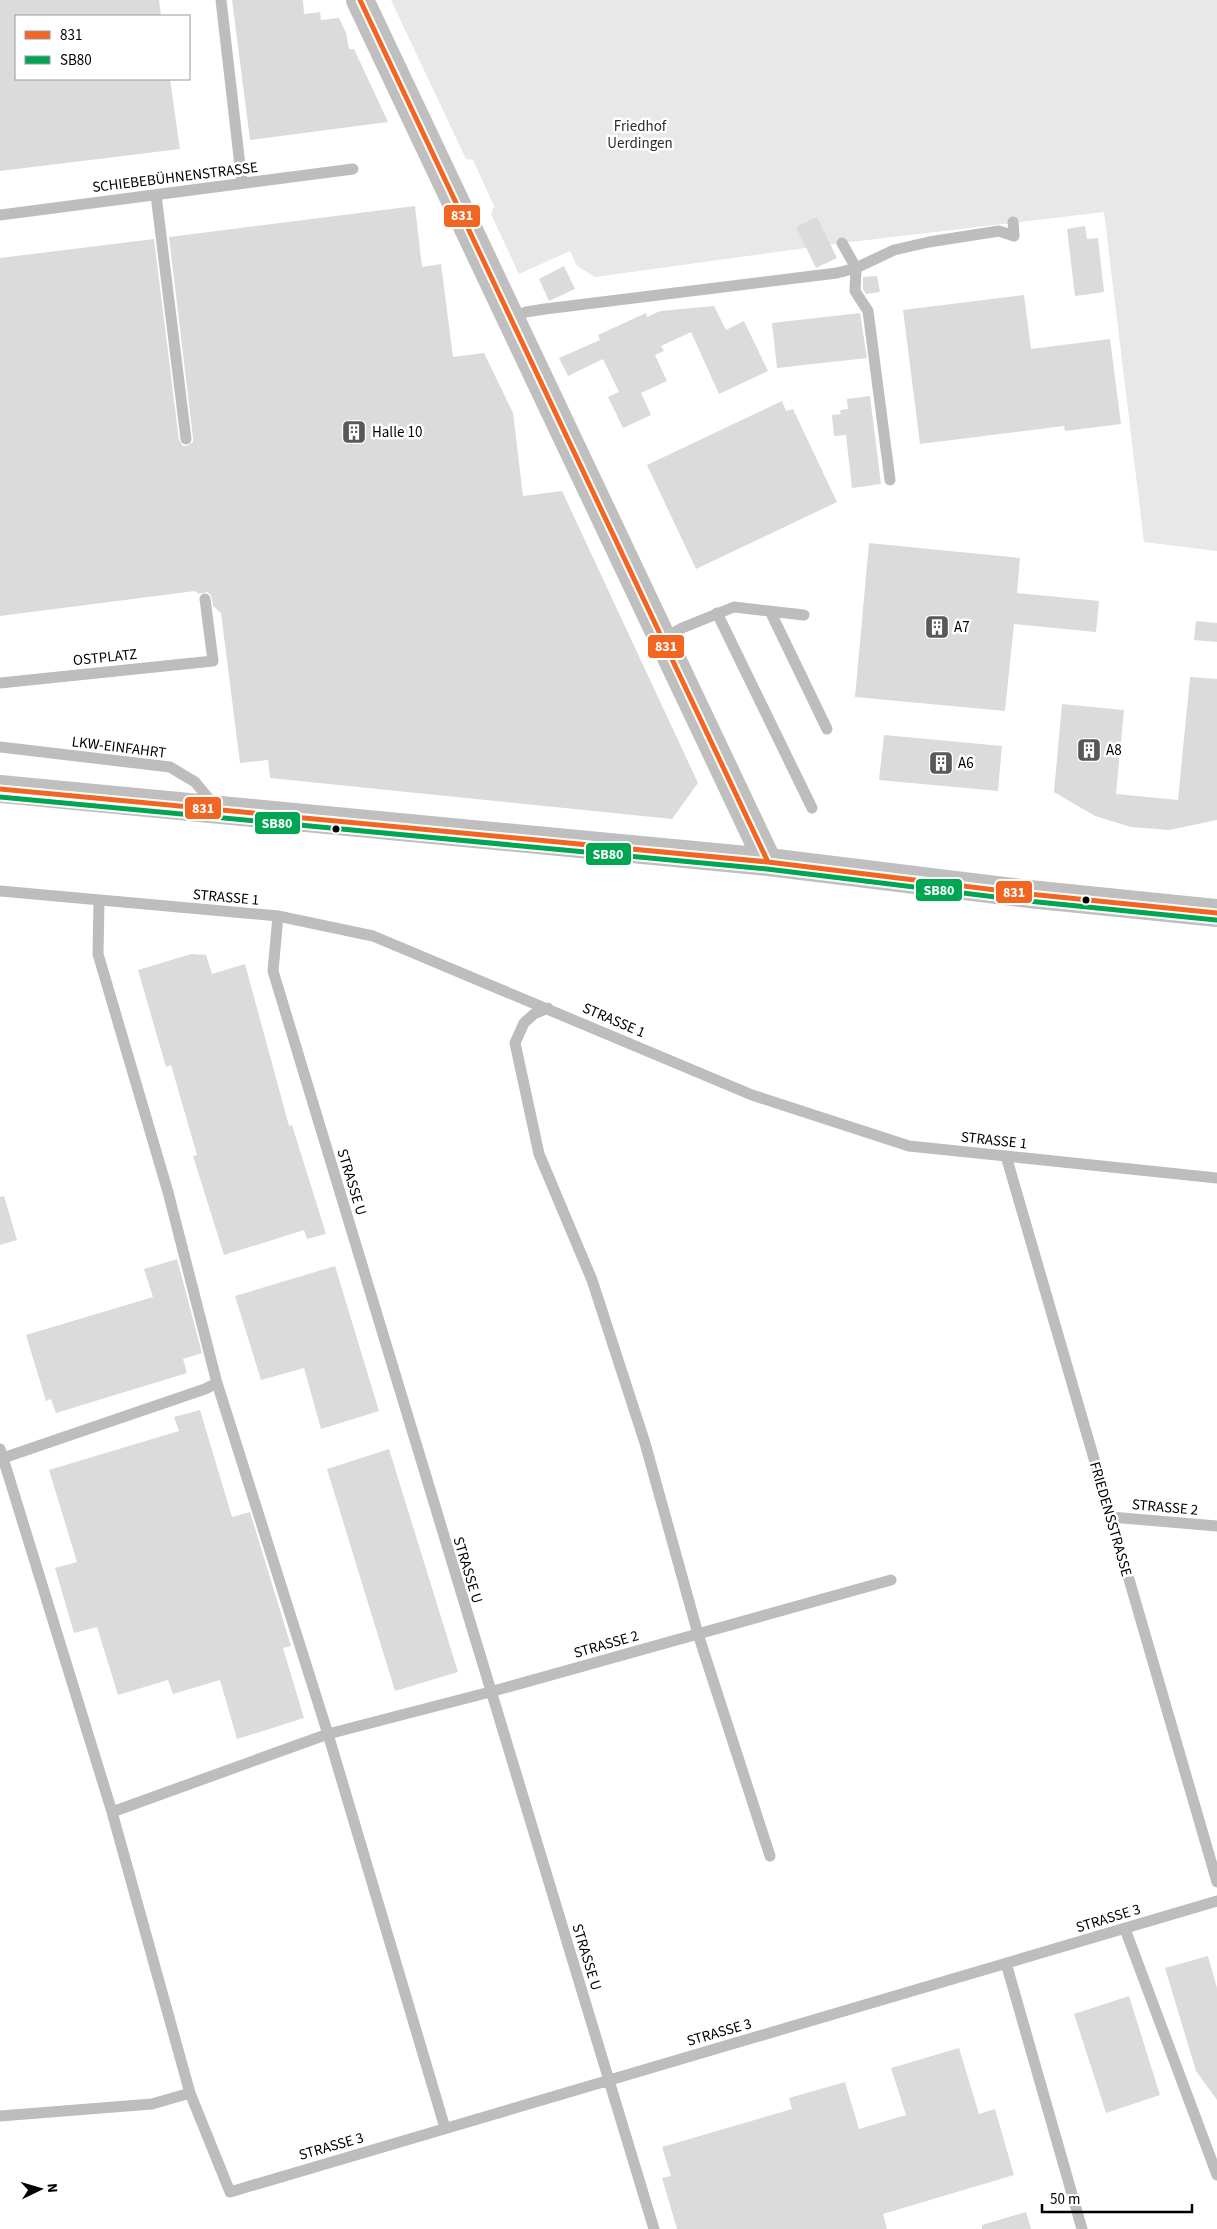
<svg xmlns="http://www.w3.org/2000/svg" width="1217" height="2229" font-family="'Source Sans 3',sans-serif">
  <rect width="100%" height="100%" fill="#fff"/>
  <!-- green -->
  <path fill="#e8e8e8" d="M 391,0 L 1217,0 L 1217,551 L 1144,542 L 1104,212 L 842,243 L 595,277 L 577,266 L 570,251 L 519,274 L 491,214 L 494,206 L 473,160 L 466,159 Z"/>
  <!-- building -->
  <path fill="#dbdbdb" d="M 0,0 L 159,0 L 161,16 L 16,16 L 16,79 L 170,79 L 180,149 L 0,171 Z
    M 232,0 L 303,0 L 304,14 L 320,12 L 321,20 L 339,18 L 346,33 L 349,49 L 354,49 L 388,122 L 250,140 Z
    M 415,206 L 422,267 L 441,264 L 453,357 L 484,353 L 513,413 L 523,496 L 562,491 L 698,783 L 672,819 L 270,778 L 268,760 L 240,763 L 221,613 L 213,606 L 211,595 L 207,592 L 199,594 L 195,591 L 0,616 L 0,258 L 154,239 L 179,440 L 183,446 L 187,446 L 193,442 L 193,438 L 169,237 Z
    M 817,217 L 837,258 L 816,268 L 796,227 Z
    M 1085,226 L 1087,239 L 1098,238 L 1104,292 L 1075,296 L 1067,229 Z
    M 564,266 L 575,289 L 549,301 L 539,279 Z
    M 877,276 L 880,292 L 866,294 L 863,289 L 863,277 Z
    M 1024,295 L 1031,349 L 1110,339 L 1121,424 L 1065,431 L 1064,426 L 920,444 L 903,310 Z
    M 714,306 L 726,330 L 744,321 L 768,371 L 719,394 L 691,332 L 661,346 L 664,351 L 655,355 L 667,381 L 641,393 L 651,415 L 623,428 L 608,397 L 619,392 L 603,359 L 568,376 L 559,358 L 600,340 L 598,335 L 646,313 L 647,317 L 660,311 Z
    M 860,313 L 867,358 L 777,368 L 772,323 Z
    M 870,396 L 881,484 L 852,488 L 846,435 L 834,436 L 832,415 L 841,414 L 840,410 L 848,409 L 847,399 Z
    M 782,401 L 786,411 L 793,409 L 837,502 L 696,569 L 647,465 Z
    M 869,543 L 1020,558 L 1017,593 L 1099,601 L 1096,632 L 1014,624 L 1005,711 L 855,697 Z
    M 1196,621 L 1217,623 L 1217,642 L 1194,640 Z
    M 1190,677 L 1217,679 L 1217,820 L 1169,830 L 1131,827 L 1095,816 L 1054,792 L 1062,704 L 1124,710 L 1116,794 L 1178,800 Z
    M 884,735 L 1002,746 L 998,791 L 879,780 Z
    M 191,954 L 206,955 L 212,974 L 245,964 L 289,1126 L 292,1125 L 326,1234 L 307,1239 L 304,1230 L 224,1255 L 193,1156 L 197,1155 L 171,1065 L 166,1067 L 138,970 Z
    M 4,1196 L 17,1240 L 0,1245 L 0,1197 Z
    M 177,1259 L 202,1353 L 183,1359 L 187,1373 L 56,1413 L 51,1399 L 46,1401 L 26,1335 L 153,1297 L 144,1269 Z
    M 335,1266 L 379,1411 L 321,1429 L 304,1368 L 261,1380 L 235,1296 Z
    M 200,1410 L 232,1517 L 250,1512 L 291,1646 L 283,1648 L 304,1718 L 237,1739 L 220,1680 L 173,1694 L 168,1680 L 118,1695 L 97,1627 L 74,1633 L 55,1568 L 77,1562 L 49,1470 L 179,1431 L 174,1417 Z
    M 389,1449 L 458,1672 L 395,1691 L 327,1469 Z
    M 1208,1956 L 1217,1988 L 1217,2100 L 1196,2071 L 1165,1968 Z
    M 1129,1996 L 1160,2095 L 1106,2113 L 1074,2014 Z
    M 959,2048 L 979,2114 L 995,2109 L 1014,2175 L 883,2214 L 887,2229 L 677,2229 L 662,2178 L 671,2176 L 662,2147 L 792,2109 L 789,2098 L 845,2082 L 859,2129 L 906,2115 L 891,2068 Z
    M 1026,2212 L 1031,2229 L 982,2229 L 982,2225 Z"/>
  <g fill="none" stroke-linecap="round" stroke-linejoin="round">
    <!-- service -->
    <path stroke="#bdbdbd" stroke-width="11" d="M 221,0 L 242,183
      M 156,195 L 186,439
      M 0,215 L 353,169
      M 842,243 L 856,268 L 855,291 L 868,311 L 890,480
      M 511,319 L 526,312 L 545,309 L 837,273 L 856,268 L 894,250 L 929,242 L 999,231 L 1014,236 L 1013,222
      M 770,611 L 827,729
      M 717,613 L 812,808
      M 663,639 L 682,628 L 734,607 L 804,615
      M 0,683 L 213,661 L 205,599
      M 0,747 L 170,767 L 195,782 L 214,805
      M 0,891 L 278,916 L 373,936 L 752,1095 L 909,1146 L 1217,1178
      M 99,902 L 98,954 L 168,1192 L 217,1383
      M 278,916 L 273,971 L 654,2229
      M 548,1008 L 534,1014 L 524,1023 L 515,1043 L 539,1154 L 592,1280 L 645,1443 L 698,1634 L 770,1856
      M 1006,1156 L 1217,1882
      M 0,1449 L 3,1458 L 205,1389 L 217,1383 L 328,1734 L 112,1812
      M 0,1459 L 3,1458 L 112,1812 L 190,2093 L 230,2192 L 1217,1901
      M 1111,1517 L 1217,1526
      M 1125,1929 L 1217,2175
      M 1006,1963 L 1082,2229
      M 0,2116 L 152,2104 L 190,2093
      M 445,2128 L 328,1734 L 490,1692 L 891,1580"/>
    <!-- secondary -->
    <path stroke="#bfbfbf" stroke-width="28" d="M 360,0 L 768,862
      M 0,789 L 768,862 L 1029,894 L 1217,913"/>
    <defs>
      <path id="bus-1" d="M 360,0 L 768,862
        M 0,789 L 768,862 L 1029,894 L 1217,913"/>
      <path id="bus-2" d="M 0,797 L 767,869 L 1028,901 L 1216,920"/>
    </defs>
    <!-- bus-1 casing -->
    <use href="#bus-1" stroke="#fff" stroke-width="9"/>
    <!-- bus-2 casing -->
    <use href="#bus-2" stroke="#fff" stroke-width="9"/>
    <!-- bus-1 -->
    <use href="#bus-1" stroke="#f26522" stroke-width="5"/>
    <!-- bus-2 -->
    <use href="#bus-2" stroke="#00a651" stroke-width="5"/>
  </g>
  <!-- icons -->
  <defs>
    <symbol id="building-square" viewBox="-11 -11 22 22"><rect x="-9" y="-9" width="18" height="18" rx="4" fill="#595959" stroke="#fff"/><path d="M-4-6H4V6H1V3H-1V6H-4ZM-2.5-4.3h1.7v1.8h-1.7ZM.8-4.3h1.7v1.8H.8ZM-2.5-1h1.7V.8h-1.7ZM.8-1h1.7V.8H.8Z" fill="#fff"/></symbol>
  </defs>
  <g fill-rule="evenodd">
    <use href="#building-square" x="340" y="418" width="28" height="28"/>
    <use href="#building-square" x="923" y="613" width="28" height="28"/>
    <use href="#building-square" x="1075" y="736" width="28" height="28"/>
    <use href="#building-square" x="927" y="749" width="28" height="28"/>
  </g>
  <!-- markers -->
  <g fill="#000" stroke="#fff" stroke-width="2">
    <circle cx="336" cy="829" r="4.5"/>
    <circle cx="1086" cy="900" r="4.5"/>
  </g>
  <g text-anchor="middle" stroke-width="5" stroke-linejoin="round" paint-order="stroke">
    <!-- park labels -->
    <g font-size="15" fill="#2c2c2c" stroke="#fff">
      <text x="640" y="131">Friedhof<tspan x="640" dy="17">Uerdingen</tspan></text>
    </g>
    <!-- street labels -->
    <g font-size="15" fill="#000" stroke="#fff">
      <text transform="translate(175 177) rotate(-7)" y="5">SCHIEBEBÜHNENSTRASSE</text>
      <text transform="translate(105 657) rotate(-6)" y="5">OSTPLATZ</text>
      <text transform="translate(119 747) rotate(7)" y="5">LKW-EINFAHRT</text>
      <text transform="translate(226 897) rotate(5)" y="5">STRASSE 1</text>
      <text transform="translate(614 1020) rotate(23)" y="5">STRASSE 1</text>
      <text transform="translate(994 1140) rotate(6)" y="5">STRASSE 1</text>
      <text transform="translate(352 1182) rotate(73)" y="5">STRASSE U</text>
      <text transform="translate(1165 1507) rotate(5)" y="5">STRASSE 2</text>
      <text transform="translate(1111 1519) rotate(74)" y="5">FRIEDENSSTRASSE</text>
      <text transform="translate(468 1570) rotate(73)" y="5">STRASSE U</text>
      <text transform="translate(606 1644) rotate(-16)" y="5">STRASSE 2</text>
      <text transform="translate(1108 1918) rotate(-17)" y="5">STRASSE 3</text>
      <text transform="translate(587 1957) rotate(73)" y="5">STRASSE U</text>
      <text transform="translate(719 2032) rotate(-16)" y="5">STRASSE 3</text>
      <text transform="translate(331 2146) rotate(-16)" y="5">STRASSE 3</text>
    </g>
    <!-- poi labels -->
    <g font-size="15" fill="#000" stroke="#fff" text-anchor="start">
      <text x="372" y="437">Halle 10</text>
      <text x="954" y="632">A7</text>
      <text x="1106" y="755">A8</text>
      <text x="958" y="768">A6</text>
    </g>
  </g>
  <g stroke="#fff" stroke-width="2">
    <rect x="443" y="204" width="38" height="24" rx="5" fill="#f26522"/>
    <rect x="647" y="634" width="38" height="25" rx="5" fill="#f26522"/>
    <rect x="184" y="796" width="38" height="24" rx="5" fill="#f26522"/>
    <rect x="254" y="811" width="47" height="24" rx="5" fill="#00a651"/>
    <rect x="585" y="842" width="47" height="24" rx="5" fill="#00a651"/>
    <rect x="915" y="878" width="48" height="24" rx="5" fill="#00a651"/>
    <rect x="995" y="880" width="38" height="24" rx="5" fill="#f26522"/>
  </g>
  <g font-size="14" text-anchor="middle" font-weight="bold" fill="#fff">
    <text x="462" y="220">831</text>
    <text x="666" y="651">831</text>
    <text x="203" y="813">831</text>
    <text x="277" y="828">SB80</text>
    <text x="608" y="859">SB80</text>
    <text x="939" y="895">SB80</text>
    <text x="1014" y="897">831</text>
  </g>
  <!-- legend -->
  <rect x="15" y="15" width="175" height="65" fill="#ffffff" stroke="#999999"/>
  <rect x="25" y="31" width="25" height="8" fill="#f26522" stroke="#999999"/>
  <text x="60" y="40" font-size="15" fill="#000000">831</text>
  <rect x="25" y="56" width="25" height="8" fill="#00a651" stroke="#999999"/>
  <text x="60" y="65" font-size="15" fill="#000000">SB80</text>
  <!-- north arrow -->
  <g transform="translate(40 2189) rotate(85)" stroke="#ffffff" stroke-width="4" paint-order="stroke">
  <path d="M0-4L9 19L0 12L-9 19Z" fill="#000000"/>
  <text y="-8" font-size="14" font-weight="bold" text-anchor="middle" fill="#000000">N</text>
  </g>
  <!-- scale -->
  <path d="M1042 2204v8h150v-8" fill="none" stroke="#000000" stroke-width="2.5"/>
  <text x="1050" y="2204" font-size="15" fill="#000000" stroke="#ffffff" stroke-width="4" paint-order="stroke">50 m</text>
</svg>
